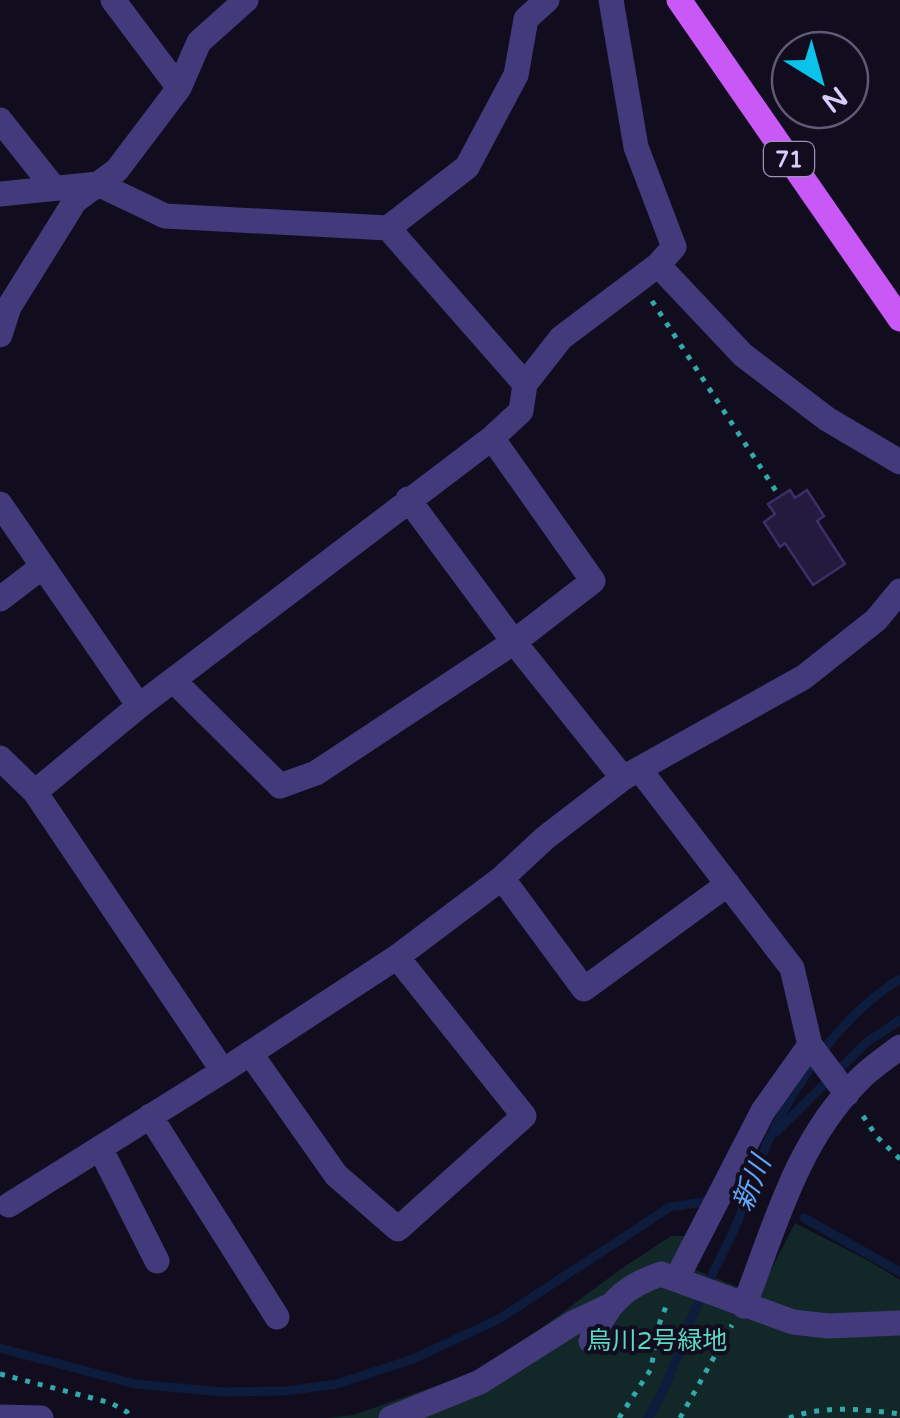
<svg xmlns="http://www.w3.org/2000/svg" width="900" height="1418" font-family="'Varela Round','Noto Sans JP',sans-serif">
  <rect width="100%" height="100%" fill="#110d1e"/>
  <!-- green -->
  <path fill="#112728" d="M 795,1223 L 871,1262 L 900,1280 L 900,1418 L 327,1418 L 354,1415 L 480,1370 L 507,1354 L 618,1271 L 671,1236 L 687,1236 L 678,1263 L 758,1295 Z"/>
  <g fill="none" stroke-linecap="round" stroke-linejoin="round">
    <!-- stream -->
    <path stroke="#0d1c3d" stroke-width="9" d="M 776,1132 L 867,1042 L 900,1020
      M 804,1218 L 900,1272
      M 0,1348 L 135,1384 L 223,1392 L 285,1391 L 337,1384 L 413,1359 L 499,1319 L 670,1207 L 704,1202
      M 648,1418 C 669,1385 677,1355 691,1320 C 704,1287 723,1256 737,1223 C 749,1195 757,1164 770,1137 C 799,1077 843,1014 900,979"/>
  </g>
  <!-- building -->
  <path fill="#241a3e" stroke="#3e2d69" stroke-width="2.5" d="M 790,490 L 795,498 L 807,490 L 824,516 L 817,521 L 845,564 L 813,585 L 785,543 L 780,547 L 764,522 L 775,514 L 768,504 Z"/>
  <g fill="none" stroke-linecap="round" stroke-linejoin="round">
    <!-- path -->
    <path stroke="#33a9aa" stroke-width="5" stroke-dasharray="5 8" stroke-linecap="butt" d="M 652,301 L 776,491
      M 863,1116 L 877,1137 L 900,1159
      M 0,1374 L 111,1403 L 127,1412 L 130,1418
      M 619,1418 L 651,1369 L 658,1327 L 667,1304
      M 680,1418 L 732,1325
      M 789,1418 C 825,1405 862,1409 900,1414"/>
    <!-- minor -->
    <path stroke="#423a7b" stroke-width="25" d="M 113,0 L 179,88
      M 611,0 L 636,147 L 674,247 L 658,265 L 743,355 L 827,419 L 900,462
      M 0,120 L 54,188
      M 0,194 L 98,184 L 165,216 L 388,228 L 525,384
      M 388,228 L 467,167 L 516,75 L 526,19 L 547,0
      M 0,335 L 9,307 L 75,201 L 117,170 L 179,88 L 199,42 L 246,0
      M 408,499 L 514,642 L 623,778
      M 0,504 L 139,706
      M 0,599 L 42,567
      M 174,681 L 280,786 L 316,773 L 514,642 L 593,581 L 492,438
      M 0,758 L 35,792 L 223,1071
      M 640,770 L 792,968 L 810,1045 L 763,1111 L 677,1278
      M 35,792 L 139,706 L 492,438 L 521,411 L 525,384 L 561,338 L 658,265
      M 502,878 L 584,989 L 728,884
      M 810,1045 L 847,1094
      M 250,1053 L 336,1175 L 398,1229 L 524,1116 L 397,957
      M 150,1116 L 277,1317
      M 100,1148 L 157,1261
      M 9,1205 L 223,1071 L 397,957 L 502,878 L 545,838 L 623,778 L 804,677 L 876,620 L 900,591
      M 744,1306 C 775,1227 796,1143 858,1081 C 870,1068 886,1058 900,1047
      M 591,1341 C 607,1305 622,1287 661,1274 L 793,1322 L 828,1326 L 900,1323
      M 0,1417 L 41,1418
      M 391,1418 L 480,1382 L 573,1323 L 607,1307"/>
    <!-- major -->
    <path stroke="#c859f7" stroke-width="25" d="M 679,0 L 900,319"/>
  </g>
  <g text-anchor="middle" stroke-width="8" stroke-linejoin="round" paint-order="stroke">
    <!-- shield labels -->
    <rect fill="#110d1e" stroke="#9b93ba" stroke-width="2.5" x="764" y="142" width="50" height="34" rx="8"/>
    <g font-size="22" font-weight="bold" fill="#d6cdfd">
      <text x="789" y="167">71</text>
    </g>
    <!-- park labels -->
    <g font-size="25" fill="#5dd8c3" stroke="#110d1e">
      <text x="657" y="1349">烏川2号緑地</text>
    </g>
    <!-- water labels -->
    <g font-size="28" font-style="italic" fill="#60a6f7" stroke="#110d1e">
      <text transform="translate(751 1183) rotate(-68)" y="10">新川</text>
    </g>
  </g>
  <!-- north arrow -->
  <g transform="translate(820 80) rotate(143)"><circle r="48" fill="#110d1e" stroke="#605a77" stroke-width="2.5"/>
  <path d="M0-8L18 38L0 25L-18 38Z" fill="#0bc3ea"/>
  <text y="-15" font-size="28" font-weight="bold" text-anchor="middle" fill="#d6cdfd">N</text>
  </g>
</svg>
